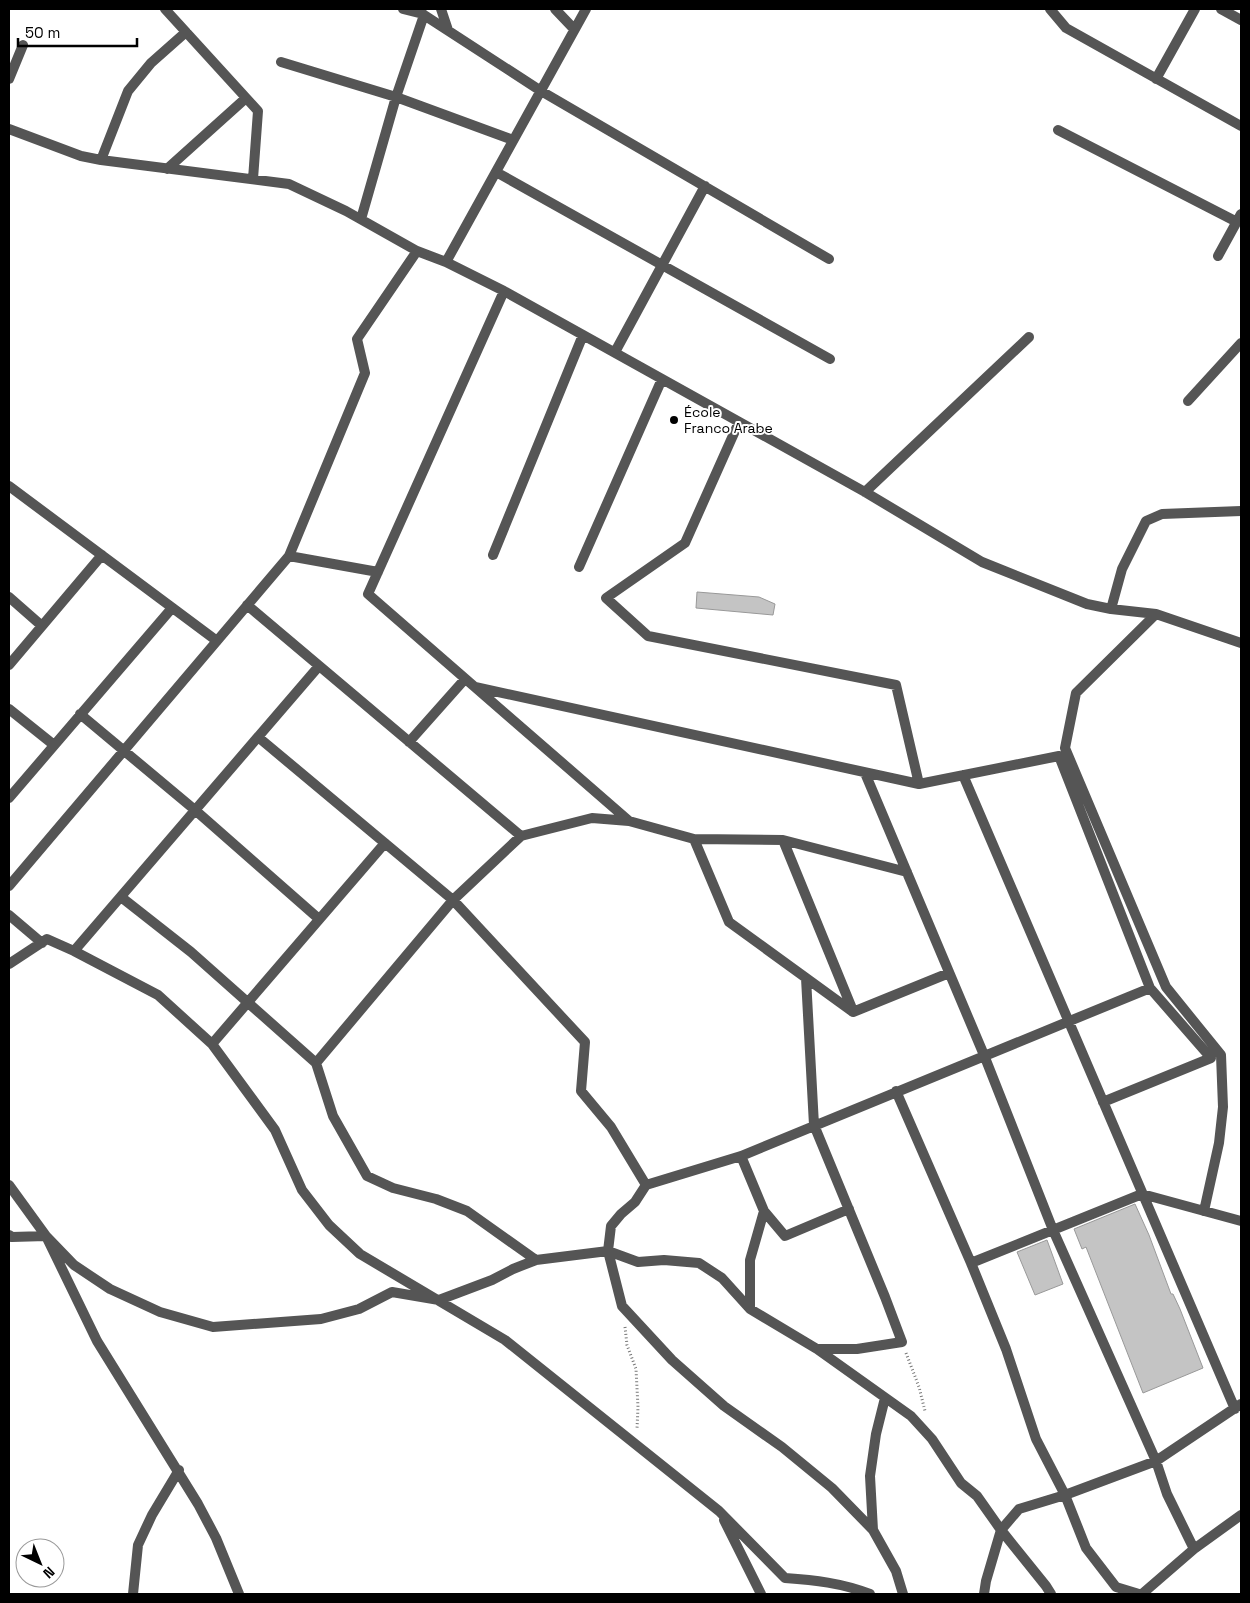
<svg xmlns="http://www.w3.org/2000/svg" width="1250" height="1603" font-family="'Space Grotesk',sans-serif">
  <rect width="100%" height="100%" fill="#fff"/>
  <!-- building -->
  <path fill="#c4c4c4" stroke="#999" d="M 697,592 L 759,597 L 775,604 L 773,615 L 696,608 Z
    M 1135,1204 L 1149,1235 L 1171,1294 L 1173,1294 L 1180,1309 L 1203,1368 L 1143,1393 L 1086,1247 L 1082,1249 L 1074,1229 Z
    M 1047,1240 L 1063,1284 L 1035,1295 L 1017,1252 Z"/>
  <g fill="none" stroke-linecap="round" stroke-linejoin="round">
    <!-- path -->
    <path stroke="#777" stroke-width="3" stroke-dasharray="1 2.5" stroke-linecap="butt" d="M 625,1327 L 627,1345 L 636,1369 L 638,1407 L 637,1429
      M 906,1353 L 919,1387 L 925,1411"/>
    <!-- street -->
    <path stroke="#555" stroke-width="10" d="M 165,9 L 258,111 L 253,179
      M 403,9 L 423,14
      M 418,9 L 424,15 L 541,91 L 829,259
      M 441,9 L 448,30
      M 555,9 L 574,29
      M 1050,9 L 1066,28 L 1241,126
      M 1221,9 L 1241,20
      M 281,62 L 396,97 L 513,140
      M 9,79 L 23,45
      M 1156,79 L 1195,9
      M 9,129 L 81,156 L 101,160 L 289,184 L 346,211 L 417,251 L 446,262 L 504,291 L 865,492 L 982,562 L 1087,604 L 1111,609 L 1156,614 L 1241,643
      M 1058,130 L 1237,222
      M 101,160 L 128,91 L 151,63 L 186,32
      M 167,169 L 246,98
      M 496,172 L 830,359
      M 361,219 L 396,97 L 424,15
      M 1218,256 L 1241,214
      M 446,262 L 586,9
      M 504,291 L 368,594 L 629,821
      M 615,352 L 705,186
      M 1188,401 L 1241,343
      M 739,422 L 685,543 L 606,598 L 648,636 L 896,685 L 919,784
      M 9,486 L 217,641
      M 865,492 L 1029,337
      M 493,555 L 583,335
      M 289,556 L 378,572
      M 579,567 L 662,379
      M 9,597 L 42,626
      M 247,605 L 521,836
      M 1111,609 L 1122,569 L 1146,521 L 1162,514 L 1241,511
      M 1156,614 L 1076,693 L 1065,748 L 1166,987 L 1221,1055 L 1223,1107 L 1219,1143 L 1204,1211
      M 9,665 L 102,555
      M 475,687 L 919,784 L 1059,756 L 1150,988 L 1211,1058 L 1103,1102
      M 9,709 L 54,745
      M 80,714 L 195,810 L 319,919
      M 258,737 L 453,900 L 585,1042 L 581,1091 L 611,1127 L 646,1185
      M 409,742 L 465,679
      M 865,773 L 984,1055 L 1053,1230 L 1156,1461 L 1167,1494 L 1194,1549
      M 963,775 L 1235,1409
      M 9,798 L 172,608
      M 694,839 L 729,922 L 853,1012
      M 783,840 L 853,1011
      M 9,886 L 289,556 L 365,373 L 357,339 L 417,251
      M 121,897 L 191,952 L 316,1063 L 453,900 L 521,836 L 592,818 L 629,821 L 694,839 L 783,840 L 907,872
      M 9,915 L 42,943
      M 74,951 L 319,666
      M 9,964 L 47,939 L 74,951 L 158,995 L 212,1044 L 275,1130 L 302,1190 L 329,1225 L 360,1254 L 505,1340 L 719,1511 L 785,1578 C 814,1580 842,1583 870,1594
      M 853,1012 L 949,973
      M 212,1044 L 385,843
      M 316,1063 L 333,1116 L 367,1176 L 393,1188 L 436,1199 L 467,1211 L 536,1260 L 608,1251 L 638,1262 L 664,1260 L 699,1263 L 722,1278 L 750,1309 L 817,1349 L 857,1349 L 902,1342 L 885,1297 L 814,1125 L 806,978
      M 896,1091 L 971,1263 L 1006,1349 L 1036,1439 L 1065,1495 L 1086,1548 L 1116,1587 L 1139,1594
      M 741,1156 L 764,1211 L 750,1260 L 750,1309
      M 9,1185 L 46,1236 L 97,1341 L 198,1504 L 216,1538 L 239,1594
      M 764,1211 L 785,1236 L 849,1209
      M 9,1235 L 12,1237 L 46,1236 L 74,1265 L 110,1289 L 160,1312 L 213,1327 L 321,1319 L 359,1309 L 392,1292 L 439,1300 L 492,1280 L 513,1269 L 536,1260
      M 971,1263 L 1142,1194 L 1241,1221
      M 817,1349 L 911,1416 L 932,1439 L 961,1483 L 977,1496 L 1001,1530 L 1046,1586 L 1051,1594
      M 724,1520 L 761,1594
      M 873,1530 L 870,1476 L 876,1434 L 885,1398
      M 133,1594 L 138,1545 L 152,1515 L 179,1470
      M 903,1594 L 896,1571 L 873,1530 L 832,1488 L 782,1447 L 724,1406 L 672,1360 L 622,1306 L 608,1251 L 611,1226 L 621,1214 L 635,1202 L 646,1185 L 741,1156 L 1150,988
      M 984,1594 L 986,1581 L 1001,1530 L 1019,1509 L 1065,1495 L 1156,1461 L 1241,1404
      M 1142,1594 L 1194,1549 L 1241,1515"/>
  </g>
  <!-- markers -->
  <circle fill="#000" stroke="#fff" stroke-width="2" cx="674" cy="420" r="5"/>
  <g text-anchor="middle" stroke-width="4" stroke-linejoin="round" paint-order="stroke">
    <!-- poi labels -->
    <g font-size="14" fill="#000" stroke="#fff" text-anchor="start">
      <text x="684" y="417">École<tspan x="684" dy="16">Franco Arabe</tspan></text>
    </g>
  </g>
  <!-- border -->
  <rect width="1250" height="1603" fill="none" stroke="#000000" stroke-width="20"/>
  <!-- north arrow -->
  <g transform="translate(40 1563) rotate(137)"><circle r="24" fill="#ffffff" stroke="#999999"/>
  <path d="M0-4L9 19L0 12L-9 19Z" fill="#000000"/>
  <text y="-8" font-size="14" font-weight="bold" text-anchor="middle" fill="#000000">N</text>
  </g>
  <!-- scale -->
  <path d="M18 38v8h119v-8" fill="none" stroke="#000000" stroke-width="2.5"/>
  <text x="25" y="38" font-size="15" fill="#000000" stroke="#ffffff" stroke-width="4" paint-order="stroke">50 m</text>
</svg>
